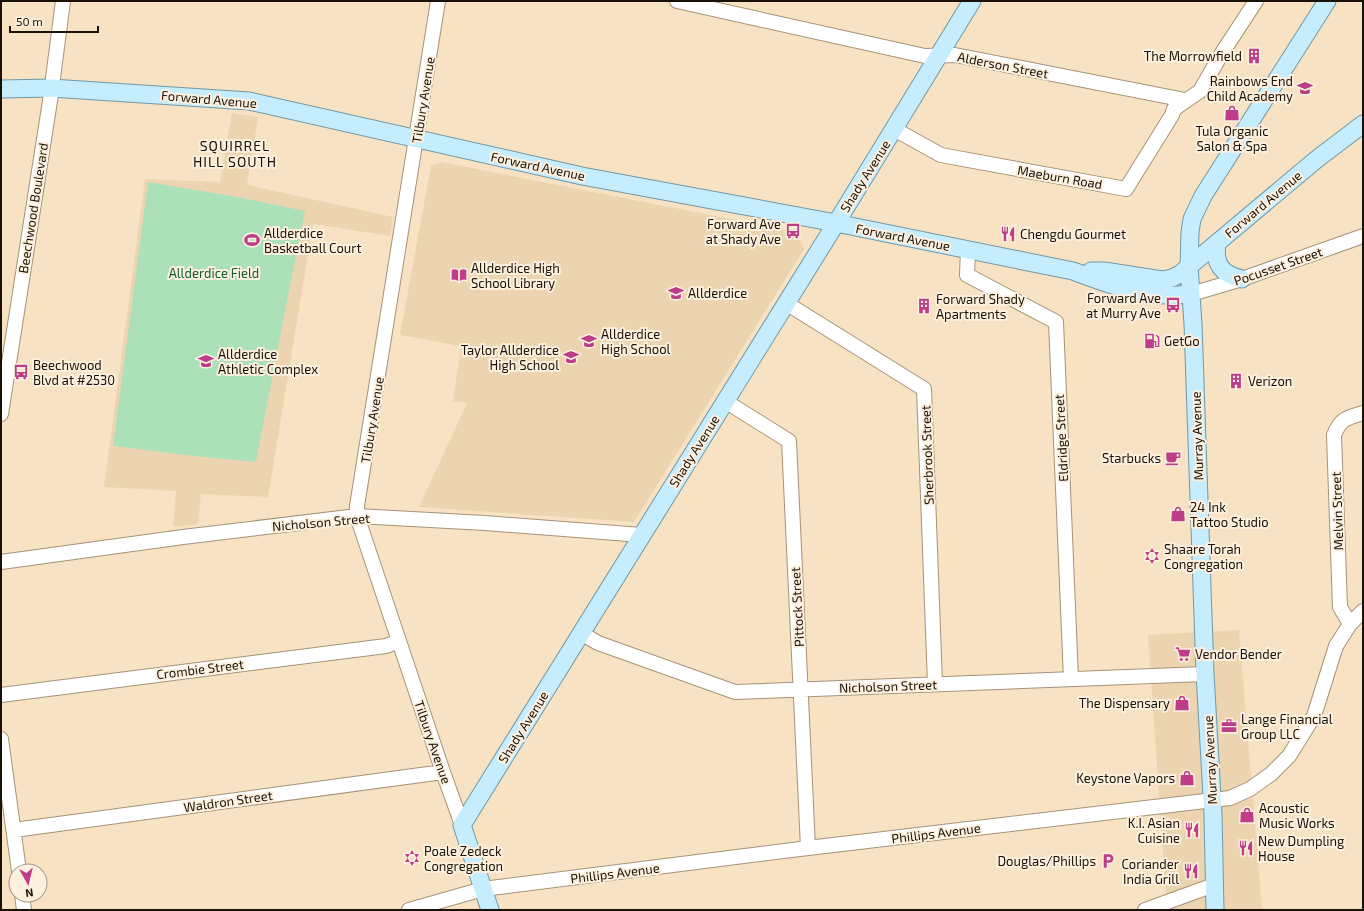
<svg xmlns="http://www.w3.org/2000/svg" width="1364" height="911" font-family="'Exo 2',sans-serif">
  <rect width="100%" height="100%" fill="#f7e2c4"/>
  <!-- built -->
  <path fill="#edd4b1" d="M 232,113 L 258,117 L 247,185 L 393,217 L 390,236 L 313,224 L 268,497 L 201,494 L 198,524 L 173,527 L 176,491 L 104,487 L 145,179 L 220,182 Z
    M 441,162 L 797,232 L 804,249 L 634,522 L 419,507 L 467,403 L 453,401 L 461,346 L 400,335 L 431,166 Z
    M 1239,630 L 1262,910 L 1167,910 L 1148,635 Z"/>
  <!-- green -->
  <path fill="#ace0b8" d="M 148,182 L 232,196 L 305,211 L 304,217 L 292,275 L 256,462 L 193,456 L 113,446 Z"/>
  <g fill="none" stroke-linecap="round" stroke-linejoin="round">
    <defs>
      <path id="minor" d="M 438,1 L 357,506 L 357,516 L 443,772 L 462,825
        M 677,1 L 925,56 L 955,55 L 1185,100
        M 894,129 L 941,155 L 1126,189 L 1172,115 L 1174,109 L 1200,91 L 1222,53 L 1256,1
        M 968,250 L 967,275 L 1056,322 L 1071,679
        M 1191,294 L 1242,279 L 1363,236
        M 786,303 L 924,389 L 935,684
        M 725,401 L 789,441 L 808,848
        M 1,414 L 50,101 L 63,1
        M 1,562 L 183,537 L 357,516 L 485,523 L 642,535
        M 1350,624 L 1340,607 L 1334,435 C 1341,418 1347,418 1363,413
        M 581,633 L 598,643 L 735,692 L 1205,674
        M 1,695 L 386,646 L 399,641
        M 1,739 L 19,871
        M 14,830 L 443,772
        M 22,895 L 24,910
        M 409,910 L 483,889 L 808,848 L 1230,798 L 1250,789 L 1271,774 L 1289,756 L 1314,716 L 1336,646 L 1350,624 L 1363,611
        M 1145,910 L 1214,885"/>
      <path id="major" d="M 1,89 L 51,88 L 249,101 L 582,176 L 836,223 L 1073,271 C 1102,282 1135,294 1166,295 C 1175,296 1183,294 1191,294
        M 1217,243 C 1214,264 1221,274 1242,279
        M 1091,271 L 1104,271 L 1162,280 L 1172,278 L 1180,274 L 1317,159 L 1363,124
        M 490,910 L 462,825 L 843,212 L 972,1
        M 1215,910 L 1213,814 L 1205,674 L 1193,324 L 1189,266 L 1190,232 L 1192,219 L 1203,196 L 1327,1"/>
    </defs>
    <!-- minor casing -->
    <use href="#minor" stroke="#a69377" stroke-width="16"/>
    <!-- major casing -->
    <use href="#major" stroke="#7198a6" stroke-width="19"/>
    <!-- minor -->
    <use href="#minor" stroke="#fff" stroke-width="14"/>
    <!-- major -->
    <use href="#major" stroke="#c6edfd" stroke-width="17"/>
  </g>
  <!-- icons -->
  <defs>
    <symbol id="building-bare" viewBox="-9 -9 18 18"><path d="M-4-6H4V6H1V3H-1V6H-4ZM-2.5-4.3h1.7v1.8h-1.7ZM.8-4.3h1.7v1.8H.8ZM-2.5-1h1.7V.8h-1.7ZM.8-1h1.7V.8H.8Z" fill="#bd3d88" stroke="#fdf0df" stroke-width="2.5" paint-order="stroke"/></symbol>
    <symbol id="school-bare" viewBox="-9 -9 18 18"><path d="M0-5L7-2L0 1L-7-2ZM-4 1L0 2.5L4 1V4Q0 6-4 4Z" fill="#bd3d88" stroke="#fdf0df" stroke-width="2.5" paint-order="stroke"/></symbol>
    <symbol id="shop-bare" viewBox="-9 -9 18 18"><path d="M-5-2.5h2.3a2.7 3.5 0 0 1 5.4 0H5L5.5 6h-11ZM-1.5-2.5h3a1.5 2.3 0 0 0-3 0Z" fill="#bd3d88" stroke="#fdf0df" stroke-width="2.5" paint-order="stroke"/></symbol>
    <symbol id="bus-bare" viewBox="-9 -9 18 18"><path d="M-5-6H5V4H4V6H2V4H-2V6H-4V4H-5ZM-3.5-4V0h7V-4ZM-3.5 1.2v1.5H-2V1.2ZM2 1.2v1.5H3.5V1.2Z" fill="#bd3d88" stroke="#fdf0df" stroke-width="2.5" paint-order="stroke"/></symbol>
    <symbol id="restaurant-bare" viewBox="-9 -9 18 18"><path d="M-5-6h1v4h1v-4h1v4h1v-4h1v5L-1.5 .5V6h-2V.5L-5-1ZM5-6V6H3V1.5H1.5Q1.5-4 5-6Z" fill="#bd3d88" stroke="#fdf0df" stroke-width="2.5" paint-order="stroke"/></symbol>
    <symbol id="stadium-bare" viewBox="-9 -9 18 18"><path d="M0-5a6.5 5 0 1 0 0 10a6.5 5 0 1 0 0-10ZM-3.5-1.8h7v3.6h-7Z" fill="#bd3d88" stroke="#fdf0df" stroke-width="2.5" paint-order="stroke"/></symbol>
    <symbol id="library-bare" viewBox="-9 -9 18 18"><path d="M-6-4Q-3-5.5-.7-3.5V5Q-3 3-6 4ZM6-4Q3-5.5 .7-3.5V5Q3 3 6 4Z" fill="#bd3d88" stroke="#fdf0df" stroke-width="2.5" paint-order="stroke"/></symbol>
    <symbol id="fuel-bare" viewBox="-9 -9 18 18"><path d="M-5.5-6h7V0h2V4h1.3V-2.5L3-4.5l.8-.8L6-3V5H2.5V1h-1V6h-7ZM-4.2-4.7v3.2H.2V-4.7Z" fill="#bd3d88" stroke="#fdf0df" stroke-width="2.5" paint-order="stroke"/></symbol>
    <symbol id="cafe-bare" viewBox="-9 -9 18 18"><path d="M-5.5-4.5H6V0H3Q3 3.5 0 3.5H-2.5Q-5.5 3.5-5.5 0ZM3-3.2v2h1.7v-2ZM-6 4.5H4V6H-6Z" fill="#bd3d88" stroke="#fdf0df" stroke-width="2.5" paint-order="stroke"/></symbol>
    <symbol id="synagogue-bare" viewBox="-9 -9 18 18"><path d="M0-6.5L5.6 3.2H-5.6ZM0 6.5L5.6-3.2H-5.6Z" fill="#bd3d88" stroke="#fdf0df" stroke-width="2.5" paint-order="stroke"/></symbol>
    <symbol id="supermarket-bare" viewBox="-9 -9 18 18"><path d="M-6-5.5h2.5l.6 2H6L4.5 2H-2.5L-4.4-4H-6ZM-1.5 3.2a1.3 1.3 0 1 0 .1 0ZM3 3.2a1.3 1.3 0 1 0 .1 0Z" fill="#bd3d88" stroke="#fdf0df" stroke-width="2.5" paint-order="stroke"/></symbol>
    <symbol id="office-bare" viewBox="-9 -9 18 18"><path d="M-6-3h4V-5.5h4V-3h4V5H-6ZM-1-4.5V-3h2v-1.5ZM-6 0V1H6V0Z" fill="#bd3d88" stroke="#fdf0df" stroke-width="2.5" paint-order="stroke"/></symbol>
    <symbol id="parking-bare" viewBox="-9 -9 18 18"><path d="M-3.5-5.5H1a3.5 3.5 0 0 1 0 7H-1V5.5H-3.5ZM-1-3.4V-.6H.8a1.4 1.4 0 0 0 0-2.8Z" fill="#bd3d88" stroke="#fdf0df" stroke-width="2.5" paint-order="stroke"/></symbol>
  </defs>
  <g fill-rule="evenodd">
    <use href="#building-bare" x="1243" y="45" width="22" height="22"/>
    <use href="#school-bare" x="1294" y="77" width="22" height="22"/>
    <use href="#shop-bare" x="1221" y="102" width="22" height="22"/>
    <use href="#bus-bare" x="782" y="220" width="22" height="22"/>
    <use href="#restaurant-bare" x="997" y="223" width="22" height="22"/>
    <use href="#stadium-bare" x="241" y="229" width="22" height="22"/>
    <use href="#library-bare" x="448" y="264" width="22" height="22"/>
    <use href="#school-bare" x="665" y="282" width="22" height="22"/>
    <use href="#bus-bare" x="1162" y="294" width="22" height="22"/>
    <use href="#building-bare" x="913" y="295" width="22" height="22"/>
    <use href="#school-bare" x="578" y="330" width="22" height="22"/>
    <use href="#fuel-bare" x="1141" y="330" width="22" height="22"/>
    <use href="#school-bare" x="560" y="346" width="22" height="22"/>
    <use href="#school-bare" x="195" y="350" width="22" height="22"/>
    <use href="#bus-bare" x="10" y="361" width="22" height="22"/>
    <use href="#building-bare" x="1225" y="370" width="22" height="22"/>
    <use href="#cafe-bare" x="1162" y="447" width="22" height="22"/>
    <use href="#shop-bare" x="1167" y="503" width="22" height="22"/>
    <use href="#synagogue-bare" x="1141" y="545" width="22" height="22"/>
    <use href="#supermarket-bare" x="1172" y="643" width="22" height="22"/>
    <use href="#shop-bare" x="1171" y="692" width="22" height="22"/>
    <use href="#office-bare" x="1218" y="715" width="22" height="22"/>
    <use href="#shop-bare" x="1176" y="767" width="22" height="22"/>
    <use href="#shop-bare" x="1236" y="804" width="22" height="22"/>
    <use href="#restaurant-bare" x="1181" y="819" width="22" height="22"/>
    <use href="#restaurant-bare" x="1235" y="837" width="22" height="22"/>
    <use href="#synagogue-bare" x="401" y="847" width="22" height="22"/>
    <use href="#parking-bare" x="1097" y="850" width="22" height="22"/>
    <use href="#restaurant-bare" x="1180" y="860" width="22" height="22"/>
  </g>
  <g text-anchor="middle" stroke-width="4" stroke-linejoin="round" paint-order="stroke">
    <!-- poi labels -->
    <g font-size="13" fill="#191107" stroke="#fdf0df" text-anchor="start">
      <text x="1242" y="61" text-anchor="end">The Morrowfield</text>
      <text x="1293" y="86" text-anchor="end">Rainbows End<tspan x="1293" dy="15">Child Academy</tspan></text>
      <text x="1232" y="136" text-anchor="middle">Tula Organic<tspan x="1232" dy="15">Salon &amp; Spa</tspan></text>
      <text x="781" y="229" text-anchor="end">Forward Ave<tspan x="781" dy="15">at Shady Ave</tspan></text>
      <text x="264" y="238">Allderdice<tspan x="264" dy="15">Basketball Court</tspan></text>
      <text x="1020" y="239">Chengdu Gourmet</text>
      <text x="471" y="273">Allderdice High<tspan x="471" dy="15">School Library</tspan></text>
      <text x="688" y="298">Allderdice</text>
      <text x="1161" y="303" text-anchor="end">Forward Ave<tspan x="1161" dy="15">at Murry Ave</tspan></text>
      <text x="936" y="304">Forward Shady<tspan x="936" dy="15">Apartments</tspan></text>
      <text x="601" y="339">Allderdice<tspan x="601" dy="15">High School</tspan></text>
      <text x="1164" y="346">GetGo</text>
      <text x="559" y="355" text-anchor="end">Taylor Allderdice<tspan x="559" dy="15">High School</tspan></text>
      <text x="218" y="359">Allderdice<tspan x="218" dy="15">Athletic Complex</tspan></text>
      <text x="33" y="370">Beechwood<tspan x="33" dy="15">Blvd at #2530</tspan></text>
      <text x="1248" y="386">Verizon</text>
      <text x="1161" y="463" text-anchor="end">Starbucks</text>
      <text x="1190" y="512">24 Ink<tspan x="1190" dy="15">Tattoo Studio</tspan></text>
      <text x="1164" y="554">Shaare Torah<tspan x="1164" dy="15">Congregation</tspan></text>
      <text x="1195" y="659">Vendor Bender</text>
      <text x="1170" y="708" text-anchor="end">The Dispensary</text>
      <text x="1241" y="724">Lange Financial<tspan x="1241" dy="15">Group LLC</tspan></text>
      <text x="1175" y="783" text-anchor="end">Keystone Vapors</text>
      <text x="1259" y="813">Acoustic<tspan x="1259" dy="15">Music Works</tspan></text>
      <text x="1180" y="828" text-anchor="end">K.I. Asian<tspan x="1180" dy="15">Cuisine</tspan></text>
      <text x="1258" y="846">New Dumpling<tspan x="1258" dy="15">House</tspan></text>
      <text x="424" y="856">Poale Zedeck<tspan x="424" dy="15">Congregation</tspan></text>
      <text x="1096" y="866" text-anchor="end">Douglas/Phillips</text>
      <text x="1179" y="869" text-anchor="end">Coriander<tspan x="1179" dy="15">India Grill</tspan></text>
    </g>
    <!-- street labels -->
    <g font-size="13" fill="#191107" stroke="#fdf0df">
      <text transform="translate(1003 65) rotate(11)" y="5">Alderson Street</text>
      <text transform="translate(209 99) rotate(5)" y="5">Forward Avenue</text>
      <text transform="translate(423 100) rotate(-81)" y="5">Tilbury Avenue</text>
      <text transform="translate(538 166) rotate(12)" y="5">Forward Avenue</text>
      <text transform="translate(865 176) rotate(-58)" y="5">Shady Avenue</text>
      <text transform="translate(1060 177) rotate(10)" y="5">Maeburn Road</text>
      <text transform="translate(1263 204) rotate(-40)" y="5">Forward Avenue</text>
      <text transform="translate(33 208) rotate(-81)" y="5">Beechwood Boulevard</text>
      <text transform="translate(903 237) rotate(11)" y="5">Forward Avenue</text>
      <text transform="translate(1278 266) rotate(-19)" y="5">Pocusset Street</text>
      <text transform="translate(372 420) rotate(-81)" y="5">Tilbury Avenue</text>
      <text transform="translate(1197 436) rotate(-92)" y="5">Murray Avenue</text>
      <text transform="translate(1061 438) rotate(-93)" y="5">Eldridge Street</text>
      <text transform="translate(694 451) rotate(-58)" y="5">Shady Avenue</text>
      <text transform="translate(927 455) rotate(-92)" y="5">Sherbrook Street</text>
      <text transform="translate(1337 511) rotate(-92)" y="5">Melvin Street</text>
      <text transform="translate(321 522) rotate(-5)" y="5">Nicholson Street</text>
      <text transform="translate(797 607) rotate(-93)" y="5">Pittock Street</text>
      <text transform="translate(200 669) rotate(-7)" y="5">Crombie Street</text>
      <text transform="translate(888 686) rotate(-2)" y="5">Nicholson Street</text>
      <text transform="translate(523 727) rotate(-58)" y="5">Shady Avenue</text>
      <text transform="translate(433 742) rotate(71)" y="5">Tilbury Avenue</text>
      <text transform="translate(1210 760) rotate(-93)" y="5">Murray Avenue</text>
      <text transform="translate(228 801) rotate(-8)" y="5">Waldron Street</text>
      <text transform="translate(936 833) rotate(-7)" y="5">Phillips Avenue</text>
      <text transform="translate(615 873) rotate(-7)" y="5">Phillips Avenue</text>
    </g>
    <!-- park labels -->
    <g font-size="13" fill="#0d6030" stroke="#fdf0df">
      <text x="214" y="278">Allderdice Field</text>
    </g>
    <!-- neighbourhood labels -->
    <g font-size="14" letter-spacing="1" fill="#191107" stroke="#fdf0df">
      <text x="235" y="151">SQUIRREL<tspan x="235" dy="16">HILL SOUTH</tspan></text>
    </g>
  </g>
  <!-- border -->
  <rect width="1364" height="911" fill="none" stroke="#191107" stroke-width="4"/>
  <!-- north arrow -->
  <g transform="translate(28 883) rotate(172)"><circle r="19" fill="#fdf0df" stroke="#a29789"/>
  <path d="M0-3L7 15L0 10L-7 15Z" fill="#bd3d88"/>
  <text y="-6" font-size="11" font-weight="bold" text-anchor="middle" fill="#191107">N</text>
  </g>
  <!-- scale -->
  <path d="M10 26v6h88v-6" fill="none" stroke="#191107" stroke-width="2"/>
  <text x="16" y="26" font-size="12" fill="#191107" stroke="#fdf0df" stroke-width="3" paint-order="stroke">50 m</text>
</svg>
